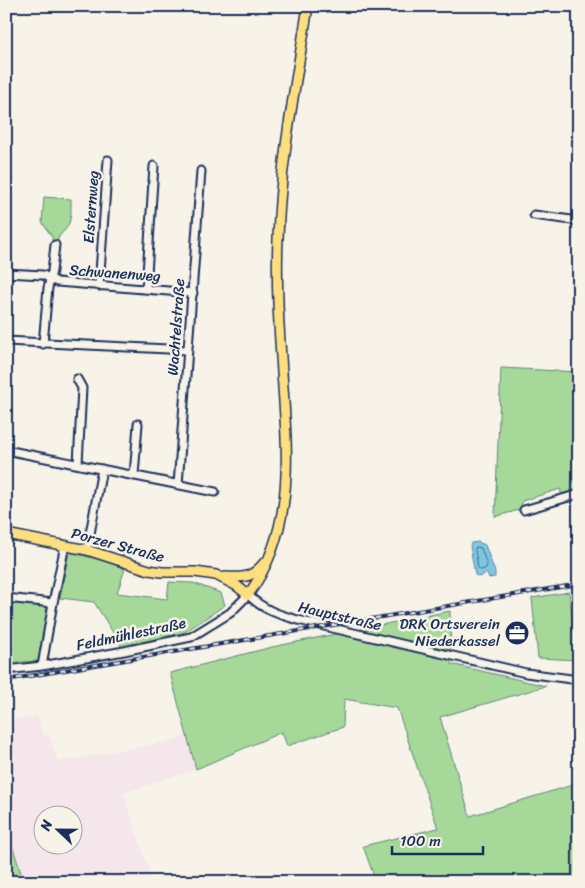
<svg xmlns="http://www.w3.org/2000/svg" width="585" height="888" font-family="Sriracha,sans-serif">
  <rect width="100%" height="100%" fill="#f7f3e8"/>
  <filter id="ink" filterUnits="userSpaceOnUse"><feTurbulence type="fractalNoise" baseFrequency=".02" numOctaves="2"/><feDisplacementMap in="SourceGraphic" scale="10" xChannelSelector="R" yChannelSelector="G"/><feConvolveMatrix kernelMatrix="1 2 1 2 8 2 1 2 1" color-interpolation-filters="sRGB"/></filter>
  <g filter="url(#ink)">
    <!-- built -->
    <path fill="#f4e6eb" fill-rule="evenodd" d="M 37,716 L 44,736 L 48,734 L 58,762 L 161,743 L 186,736 L 196,769 L 123,793 L 153,882 L 6,882 L 6,720 ZM 42,816 L 72,816 L 72,846 L 42,846 Z"/>
    <!-- green -->
    <path fill="#a6d899" stroke="#60847c" d="M 44,197 L 71,199 C 71,207 72,220 67,227 C 63,234 58,234 57,244 L 52,243 L 52,237 L 42,222 Z
      M 501,368 L 579,372 L 579,453 L 577,491 L 562,496 L 560,489 L 522,501 L 522,509 L 495,517 Z
      M 69,552 L 106,561 L 125,569 L 117,593 L 167,599 L 169,582 L 193,583 L 221,593 L 225,605 L 185,632 L 122,647 L 94,602 L 60,598 Z
      M 569,592 L 577,660 L 538,658 L 532,598 Z
      M 6,600 L 48,604 L 40,661 L 6,663 Z
      M 450,611 L 451,664 L 546,686 L 440,717 L 470,816 L 579,783 L 579,882 L 376,882 L 363,846 L 438,828 L 397,708 L 344,699 L 343,727 L 287,746 L 282,732 L 196,769 L 170,673 L 272,647 Z
      M 6,827 L 24,882 L 6,882 Z"/>
    <!-- water -->
    <path fill="#80c6e1" stroke="#588aad" d="M 478,542 L 485,545 L 495,572 L 495,577 L 489,578 L 486,573 L 480,577 L 475,575 L 470,546 L 471,543 Z"/>
    <g fill="none" stroke-linecap="round" stroke-linejoin="round">
      <!-- shore -->
      <path stroke="#436b92" stroke-width="1" d="M 476,547 L 481,548 L 487,565 L 486,568 L 481,570 L 478,568 L 475,550 Z"/>
      <defs>
        <path id="minor" d="M 534,215 L 579,221
          M 6,273 L 43,275 L 57,282 L 193,293
          M 99,286 L 108,160
          M 146,289 L 154,166
          M 6,341 L 188,350
          M 43,344 L 48,288 L 52,271 L 55,245
          M 77,379 L 82,388 L 78,464
          M 6,450 L 215,492
          M 134,476 L 138,424
          M 178,485 L 201,171
          M 524,510 L 579,494
          M 87,550 L 102,469
          M 6,598 L 53,603
          M 42,666 L 53,603 L 65,545
          M 6,670 L 42,666 L 124,651 L 191,637 L 230,613 L 248,595 C 264,610 277,614 298,620 L 526,673 L 579,680"/>
        <path id="major" d="M 6,534 L 87,550 L 149,570 L 162,572 L 195,572 L 216,575 L 237,586 L 248,595 C 297,528 287,450 282,372 C 279,328 276,284 278,239 C 280,161 296,84 308,6
          M 225,577 C 243,578 252,578 264,563"/>
      </defs>
      <!-- minor casing -->
      <use href="#minor" stroke="#1b2f5e" stroke-width="11"/>
      <!-- major casing -->
      <use href="#major" stroke="#1b2f5e" stroke-width="12"/>
      <!-- minor -->
      <use href="#minor" stroke="#f7f3e8" stroke-width="7"/>
      <!-- major -->
      <use href="#major" stroke="#fddf80" stroke-width="9"/>
      <defs>
        <path id="rail" d="M 6,680 L 579,584"/>
      </defs>
      <!-- rail casing -->
      <use href="#rail" stroke="#1b2f5e" stroke-width="4"/>
      <!-- rail -->
      <use href="#rail" stroke="#f7f3e8" stroke-width="2" stroke-dasharray="5.5" stroke-linecap="butt"/>
    </g>
  </g>
  <!-- icons -->
  <defs>
    <symbol id="office-disc" viewBox="-11 -11 22 22"><circle r="9.5" fill="#1b2f5e" stroke="#f7f3e8"/><path d="M-6-3h4V-5.5h4V-3h4V5H-6ZM-1-4.5V-3h2v-1.5ZM-6 0V1H6V0Z" fill="#fff"/></symbol>
  </defs>
  <g fill-rule="evenodd">
    <use href="#office-disc" x="503" y="619" width="28" height="28"/>
  </g>
  <g text-anchor="middle" stroke-width="5" stroke-linejoin="round" paint-order="stroke">
    <!-- street labels -->
    <g font-size="15" fill="#1b2f5e" stroke="#f7f3e8">
      <text transform="translate(91 207) rotate(-86)" y="5">Elsternweg</text>
      <text transform="translate(115 273) rotate(4)" y="5">Schwanenweg</text>
      <text transform="translate(176 327) rotate(-86)" y="5">Wachtelstraße</text>
      <text transform="translate(118 545) rotate(15)" y="5">Porzer Straße</text>
      <text transform="translate(340 616) rotate(13)" y="5">Hauptstraße</text>
      <text transform="translate(131 634) rotate(-12)" y="5">Feldmühlestraße</text>
    </g>
    <!-- poi labels -->
    <g font-size="15" fill="#1b2f5e" stroke="#f7f3e8" text-anchor="end">
      <text x="500" y="629">DRK Ortsverein<tspan x="500" dy="17">Niederkassel</tspan></text>
    </g>
  </g>
  <!-- margin -->
  <rect width="585" height="888" fill="none" stroke="#f7f3e8" stroke-width="25"/>
  <rect x="12" y="12" width="560" height="863" fill="none" stroke="#1b2f5e" stroke-width="2" filter="url(#ink)"/>
  <!-- north arrow -->
  <g transform="translate(58 830) rotate(292)"><circle r="24" fill="#f7f3e8" stroke="#9fa5b1"/>
  <path d="M0-4L9 19L0 12L-9 19Z" fill="#1b2f5e"/>
  <text y="-8" font-size="14" font-weight="bold" text-anchor="middle" fill="#1b2f5e">N</text>
  </g>
  <!-- scale -->
  <path d="M392 846v8h91v-8" fill="none" stroke="#1b2f5e" stroke-width="2.5"/>
  <text x="400" y="846" font-size="15" fill="#1b2f5e" stroke="#f7f3e8" stroke-width="4" paint-order="stroke">100 m</text>
</svg>
